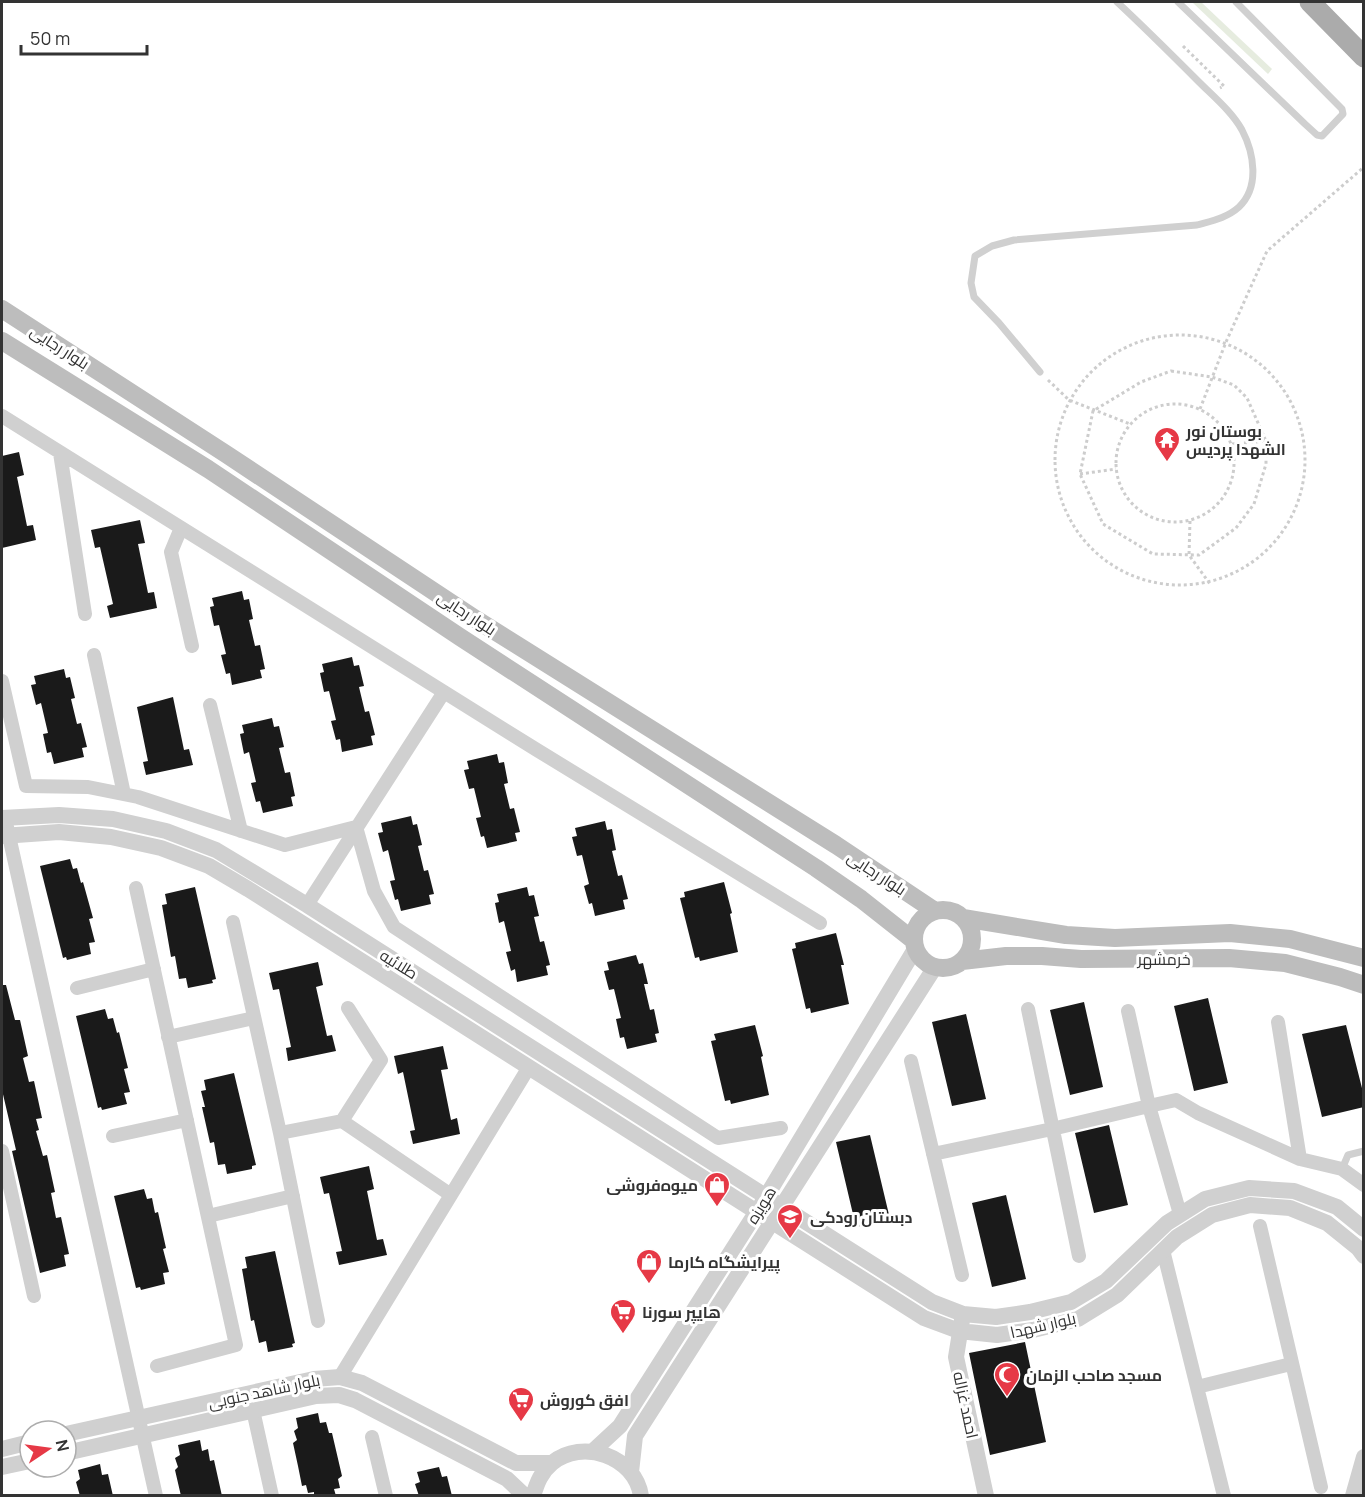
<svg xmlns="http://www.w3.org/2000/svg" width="1365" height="1497" font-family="Manrope,Cairo,sans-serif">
  <rect width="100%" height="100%" fill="#fff"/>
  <!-- green -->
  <path fill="#e6ecdf" d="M 1192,2 L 1201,2 L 1272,69 L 1268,74 Z"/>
  <!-- building -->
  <path fill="#1a1a1a" d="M 19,452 L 24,475 L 17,477 L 27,526 L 33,525 L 36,540 L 2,548 L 2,456 Z
    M 140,520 L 145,543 L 138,544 L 148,593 L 154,592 L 157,608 L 110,618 L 107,606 L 113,604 L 100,547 L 95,548 L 91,530 Z
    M 242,591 L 244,600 L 249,599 L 253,619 L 249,620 L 255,646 L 260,645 L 265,669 L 260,670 L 262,678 L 232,685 L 230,673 L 226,674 L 221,655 L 226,654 L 219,625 L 214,626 L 210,607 L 214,606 L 212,598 Z
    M 352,657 L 354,666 L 359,665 L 364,686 L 359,687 L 365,712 L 369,711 L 375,735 L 371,736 L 373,745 L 342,752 L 340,739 L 336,740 L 331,721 L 336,720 L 329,691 L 324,692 L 320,673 L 324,672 L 322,664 Z
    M 64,669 L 66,678 L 70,677 L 75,698 L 71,699 L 77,724 L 81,723 L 87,747 L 82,748 L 84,757 L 54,764 L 51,752 L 47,753 L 43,734 L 48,733 L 41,703 L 36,705 L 31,685 L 36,684 L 34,676 Z
    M 173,697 L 184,750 L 189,749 L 193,765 L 146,775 L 143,762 L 148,761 L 137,707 Z
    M 272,718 L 274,727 L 279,726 L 284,747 L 279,748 L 285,773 L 290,772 L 295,796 L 291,797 L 293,806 L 263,813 L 260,801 L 256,802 L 251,783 L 256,782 L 249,752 L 244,754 L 240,734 L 244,733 L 242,725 Z
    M 497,754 L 499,763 L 504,762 L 508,783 L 504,784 L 510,809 L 514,808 L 520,832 L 515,833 L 517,841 L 487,848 L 484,836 L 481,837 L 476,818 L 481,817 L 474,788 L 469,789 L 464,770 L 469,769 L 467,761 Z
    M 411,816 L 413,825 L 417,824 L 422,845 L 418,846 L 424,871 L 428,870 L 434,894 L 429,895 L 431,904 L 401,911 L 398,899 L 395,900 L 390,881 L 395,880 L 388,850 L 383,852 L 378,833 L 383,832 L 381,823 Z
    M 605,821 L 607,830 L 612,829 L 616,850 L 612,851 L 618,876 L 622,875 L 628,899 L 623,900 L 625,909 L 595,916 L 592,903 L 589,904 L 584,886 L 589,884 L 582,855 L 577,856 L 572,837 L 577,836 L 575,828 Z
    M 70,859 L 73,869 L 77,868 L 81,883 L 83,882 L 93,918 L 89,919 L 95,942 L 89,943 L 91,954 L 67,960 L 66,957 L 63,958 L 40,866 Z
    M 724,882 L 732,913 L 730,914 L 738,952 L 700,961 L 699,957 L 695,958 L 680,898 L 685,897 L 684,892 Z
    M 195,887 L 216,979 L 212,980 L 213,983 L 188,988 L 186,978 L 179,979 L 175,956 L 171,957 L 162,905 L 167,904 L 165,894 Z
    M 527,887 L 529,896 L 534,895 L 539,916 L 534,917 L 540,942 L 544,941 L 550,965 L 546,966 L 548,975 L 517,982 L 515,969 L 511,971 L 506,952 L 511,951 L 504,921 L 499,923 L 495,903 L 499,902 L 497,894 Z
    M 836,933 L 844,965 L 841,965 L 849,1004 L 811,1013 L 810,1008 L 806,1009 L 792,949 L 796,948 L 795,943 Z
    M 636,955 L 639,964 L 643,963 L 648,984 L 644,984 L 650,1010 L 654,1009 L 659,1033 L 655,1034 L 657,1042 L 627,1049 L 624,1037 L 620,1038 L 616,1019 L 621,1018 L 614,989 L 609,990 L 604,971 L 609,970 L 607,962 Z
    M 318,962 L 323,985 L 316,987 L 327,1036 L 332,1035 L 336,1051 L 288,1061 L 286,1048 L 291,1047 L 279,989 L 273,990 L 269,973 Z
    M 2,985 L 6,985 L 15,1020 L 20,1020 L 28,1056 L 23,1058 L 29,1082 L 34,1081 L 42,1118 L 36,1119 L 39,1130 L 36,1131 L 43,1156 L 47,1155 L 55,1192 L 51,1193 L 56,1218 L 61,1217 L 69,1254 L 64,1255 L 66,1266 L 40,1273 L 12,1151 L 16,1150 L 2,1090 Z
    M 1208,998 L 1228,1083 L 1194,1091 L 1174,1006 Z
    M 1084,1002 L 1103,1087 L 1070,1095 L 1050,1010 Z
    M 105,1009 L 108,1019 L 113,1018 L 117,1033 L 119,1032 L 128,1068 L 124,1069 L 130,1092 L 124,1093 L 127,1104 L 102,1110 L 101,1107 L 98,1108 L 76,1016 Z
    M 966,1014 L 986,1099 L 952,1106 L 932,1022 Z
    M 755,1025 L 763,1056 L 761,1057 L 769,1095 L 731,1104 L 730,1100 L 725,1101 L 711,1041 L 716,1040 L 714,1034 Z
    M 1346,1025 L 1364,1096 L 1364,1107 L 1322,1117 L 1302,1034 Z
    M 443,1046 L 448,1069 L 441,1070 L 451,1120 L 457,1118 L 460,1134 L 413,1144 L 410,1131 L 415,1130 L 403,1072 L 398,1074 L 394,1056 Z
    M 234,1073 L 256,1165 L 252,1166 L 252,1169 L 227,1174 L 225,1164 L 218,1165 L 214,1142 L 210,1143 L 202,1107 L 205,1107 L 201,1091 L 206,1090 L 204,1080 Z
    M 1109,1125 L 1128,1205 L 1094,1213 L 1075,1133 Z
    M 870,1135 L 890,1219 L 856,1227 L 836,1142 Z
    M 369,1166 L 374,1189 L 367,1191 L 377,1240 L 383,1239 L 387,1255 L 339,1265 L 336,1252 L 342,1251 L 329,1193 L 324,1194 L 320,1177 Z
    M 144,1189 L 147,1199 L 152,1198 L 155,1213 L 158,1212 L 166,1248 L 163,1249 L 169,1272 L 163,1273 L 165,1284 L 141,1290 L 140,1287 L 136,1288 L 114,1196 Z
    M 1006,1195 L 1026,1279 L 992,1287 L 972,1203 Z
    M 275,1251 L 295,1343 L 292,1344 L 293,1347 L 268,1352 L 266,1341 L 259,1343 L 254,1320 L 251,1321 L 242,1269 L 247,1268 L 245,1257 Z
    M 1025,1342 L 1046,1442 L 990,1455 L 969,1353 Z
    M 318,1413 L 320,1423 L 326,1422 L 329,1433 L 332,1433 L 342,1476 L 338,1479 L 340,1488 L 334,1489 L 336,1496 L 314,1496 L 314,1492 L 308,1493 L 306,1485 L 302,1486 L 298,1466 L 293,1443 L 297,1440 L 294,1431 L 298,1428 L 296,1418 Z
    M 200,1440 L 202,1451 L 208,1449 L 210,1461 L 214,1460 L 222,1496 L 181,1496 L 175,1470 L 178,1467 L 175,1458 L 180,1455 L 178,1445 Z
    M 100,1464 L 102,1475 L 108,1474 L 113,1496 L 80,1496 L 76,1482 L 80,1479 L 78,1470 Z
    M 439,1467 L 442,1477 L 447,1476 L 452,1496 L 419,1496 L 415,1484 L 420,1482 L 417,1472 Z"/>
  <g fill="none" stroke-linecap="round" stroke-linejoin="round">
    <!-- path -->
    <path stroke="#cdcdcd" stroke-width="3" stroke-dasharray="3 3" stroke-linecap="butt" d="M 1183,46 L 1224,86 L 1220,88
      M1055 460a125 125 0 1 1 250 0a125 125 0 1 1-250 0Z
      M 1171,371 L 1212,377 L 1234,385 L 1247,398 L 1266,441 L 1266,464 L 1254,504 L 1236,528 L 1199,555 L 1153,554 L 1103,524 L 1080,474 L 1093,411 L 1141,382 Z
      M 1048,380 L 1069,400 L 1130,424
      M1116 463a59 59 0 1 1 118 0a59 59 0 1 1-118 0Z
      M 1200,409 L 1226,342 L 1267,251 L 1364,167
      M 1232,444 L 1266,441
      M 1080,474 L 1116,469
      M 1190,521 L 1189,555 L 1210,584"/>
    <!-- service -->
    <path stroke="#d0d0d0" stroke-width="7" d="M 1178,2 L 1305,124 L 1317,135 L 1322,136 L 1343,114 L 1342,109 L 1236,2
      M 1040,372 L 999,323 L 974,297 L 971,283 L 975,256 L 992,246 L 1014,240 L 1197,225 C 1211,221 1227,218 1239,207 C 1260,187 1254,153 1242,130 C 1232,112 1214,97 1199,82 C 1172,55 1145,28 1117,2
      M 1342,1169 L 1348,1155 L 1364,1151"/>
    <!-- minor -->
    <path stroke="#d0d0d0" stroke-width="14" d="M 2,416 L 537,750 L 820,923
      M 60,453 L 85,614
      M 181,528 L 171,552 L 192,646
      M 94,655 L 124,794
      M 2,681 L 26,786 L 88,787 L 138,797 L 285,845 L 356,827 L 374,891 L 394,927 L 718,1138 L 781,1128
      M 210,705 L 241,831
      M 7,827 L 156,1496
      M 136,888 L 236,1345 L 157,1366
      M 307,905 L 444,692
      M 233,922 L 280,1133 L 318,1321
      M 77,988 L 154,969
      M 348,1008 L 381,1060 L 342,1121 L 451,1195
      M 1028,1009 L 1079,1256
      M 1128,1011 L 1149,1106 L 1176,1100 L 1198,1113 L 1300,1159 L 1342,1169 L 1364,1185
      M 1278,1022 L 1300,1159
      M 168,1037 L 254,1018
      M 911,1061 L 962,1275
      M 280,1133 L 342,1121
      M 113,1136 L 187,1120
      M 2,1151 L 34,1296
      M 933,1154 L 1052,1129 L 1149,1106 L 1180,1214
      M 208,1216 L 293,1196
      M 1260,1226 L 1321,1487
      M 1163,1250 L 1224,1496
      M 340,1377 L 529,1067
      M 1197,1387 L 1291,1364
      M 253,1410 L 272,1496
      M 372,1437 L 386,1496"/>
    <!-- tertiary -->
    <path stroke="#d0d0d0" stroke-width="16" d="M 2,818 L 59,815 L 113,819 L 166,831 L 216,850 L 307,905 L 932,1302 L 963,1314 L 996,1317 L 1030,1312 L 1071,1302 L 1106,1281 L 1167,1223 L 1205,1199 L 1249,1188 L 1294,1191 L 1337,1207 L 1364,1229
      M 2,836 L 59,832 L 111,837 L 161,848 L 209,866 L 248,889 L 924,1318 L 959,1331 L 997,1335 L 1033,1330 L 1078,1319 L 1117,1295 L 1177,1237 L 1212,1215 L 1250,1205 L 1290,1208 L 1327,1223 L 1358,1248 L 1364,1256
      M 962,1320 L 956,1357 L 986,1496
      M 66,1434 L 314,1379 L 340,1377 L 362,1383 L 516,1463 L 552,1463
      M 2,1449 L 30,1442
      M 593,1451 L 620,1426 L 766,1197 L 915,949
      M 66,1453 L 316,1396 L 339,1395 L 355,1400 L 507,1479 L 525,1496
      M 2,1467 L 30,1461
      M 631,1472 L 635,1436 L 935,967
      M 533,1496 C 537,1483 541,1472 552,1463 C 582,1438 635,1456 641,1496
      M 1353,1496 L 1364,1457"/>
    <!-- secondary -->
    <path stroke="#bdbdbd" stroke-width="18" d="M 2,309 L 226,454 L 477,620 L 836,845 L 935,911
      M 2,341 L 208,469 L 460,637 L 816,868 L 861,899 L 913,940
      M914 939a29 29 0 1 1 58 0a29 29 0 1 1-58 0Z
      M 963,918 L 1066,935 L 1115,938 L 1230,933 L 1290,939 L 1364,958
      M 962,961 L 1006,956 L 1042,956 L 1081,959 L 1229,958 L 1285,963 L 1340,977 L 1364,985"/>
    <!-- primary -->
    <path stroke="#ababab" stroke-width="21" d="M 1310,2 L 1364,57"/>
  </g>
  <!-- icons -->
  <defs>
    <symbol id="temple-pin" viewBox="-11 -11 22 30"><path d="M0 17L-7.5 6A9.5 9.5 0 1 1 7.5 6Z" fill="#e63946" stroke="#fff"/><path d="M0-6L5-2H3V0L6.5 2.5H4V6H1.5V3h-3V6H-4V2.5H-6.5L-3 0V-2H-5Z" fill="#fff"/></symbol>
    <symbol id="shop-pin" viewBox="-11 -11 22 30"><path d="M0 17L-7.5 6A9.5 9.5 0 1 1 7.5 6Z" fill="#e63946" stroke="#fff"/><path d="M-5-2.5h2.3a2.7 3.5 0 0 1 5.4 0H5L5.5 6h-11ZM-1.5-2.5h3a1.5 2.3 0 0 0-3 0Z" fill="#fff"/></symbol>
    <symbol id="school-pin" viewBox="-11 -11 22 30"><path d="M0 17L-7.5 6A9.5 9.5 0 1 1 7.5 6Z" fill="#e63946" stroke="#fff"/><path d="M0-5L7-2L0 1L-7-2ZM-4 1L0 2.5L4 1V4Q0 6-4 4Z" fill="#fff"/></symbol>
    <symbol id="supermarket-pin" viewBox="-11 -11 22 30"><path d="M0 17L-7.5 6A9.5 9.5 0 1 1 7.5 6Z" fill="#e63946" stroke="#fff"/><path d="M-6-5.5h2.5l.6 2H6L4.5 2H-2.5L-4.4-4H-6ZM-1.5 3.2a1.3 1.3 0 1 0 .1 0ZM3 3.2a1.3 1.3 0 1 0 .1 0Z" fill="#fff"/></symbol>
    <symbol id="mosque-pin" viewBox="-11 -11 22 30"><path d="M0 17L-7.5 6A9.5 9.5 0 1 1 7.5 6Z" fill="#e63946" stroke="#fff"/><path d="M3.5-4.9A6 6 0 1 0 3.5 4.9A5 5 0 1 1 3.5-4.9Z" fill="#fff"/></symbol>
  </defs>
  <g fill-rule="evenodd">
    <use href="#temple-pin" x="1152" y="425" width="30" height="40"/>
    <use href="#shop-pin" x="702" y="1170" width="30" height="40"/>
    <use href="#school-pin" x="775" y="1202" width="30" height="40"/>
    <use href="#shop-pin" x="634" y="1247" width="30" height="40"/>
    <use href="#supermarket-pin" x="608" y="1297" width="30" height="40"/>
    <use href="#mosque-pin" x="992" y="1360" width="30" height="40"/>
    <use href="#supermarket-pin" x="506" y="1385" width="30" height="40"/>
  </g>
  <g text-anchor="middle" stroke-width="6" stroke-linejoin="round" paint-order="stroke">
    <!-- street labels -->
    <g font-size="16" fill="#333" stroke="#fff">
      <text transform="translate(60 347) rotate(33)" y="6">بلوار رجایی</text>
      <text transform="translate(467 613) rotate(33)" y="6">بلوار رجایی</text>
      <text transform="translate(877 873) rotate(33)" y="6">بلوار رجایی</text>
      <text x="1164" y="965">خرمشهر</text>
      <text transform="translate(399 964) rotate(32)" y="6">طلائیه</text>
      <text transform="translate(761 1205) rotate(-58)" y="6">هویزه</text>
      <text transform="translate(1043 1325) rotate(-13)" y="6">بلوار شهدا</text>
      <text transform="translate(264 1391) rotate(-12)" y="6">بلوار شاهد جنوبی</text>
      <text transform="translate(966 1405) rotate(78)" y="6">احمد غزاله</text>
    </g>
    <!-- poi labels -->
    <g font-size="16" font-weight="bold" fill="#333" stroke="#fff" text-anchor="start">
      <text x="1186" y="437">بوستان نور<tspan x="1186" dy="18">الشهدا پردیس</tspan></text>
      <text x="698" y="1191" text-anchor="end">میوه‌فروشی</text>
      <text x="810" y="1223">دبستان رودکی</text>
      <text x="668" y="1268">پیرایشگاه کارما</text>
      <text x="642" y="1318">هایپر سورنا</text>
      <text x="1026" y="1381">مسجد صاحب الزمان</text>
      <text x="540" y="1406">افق کوروش</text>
    </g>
  </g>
  <!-- border -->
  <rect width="1365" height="1497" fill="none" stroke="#333333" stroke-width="6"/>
  <!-- north arrow -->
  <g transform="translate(48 1449) rotate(77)"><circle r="28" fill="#ffffff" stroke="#adadad" stroke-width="1.5"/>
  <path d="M0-4.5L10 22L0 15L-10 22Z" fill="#e63946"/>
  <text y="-9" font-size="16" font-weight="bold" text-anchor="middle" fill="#333333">N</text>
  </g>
  <!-- scale -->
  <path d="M21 45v9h126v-9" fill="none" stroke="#333333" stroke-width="3"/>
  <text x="30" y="45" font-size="18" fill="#333333" stroke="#ffffff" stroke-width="4.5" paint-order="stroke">50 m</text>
</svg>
